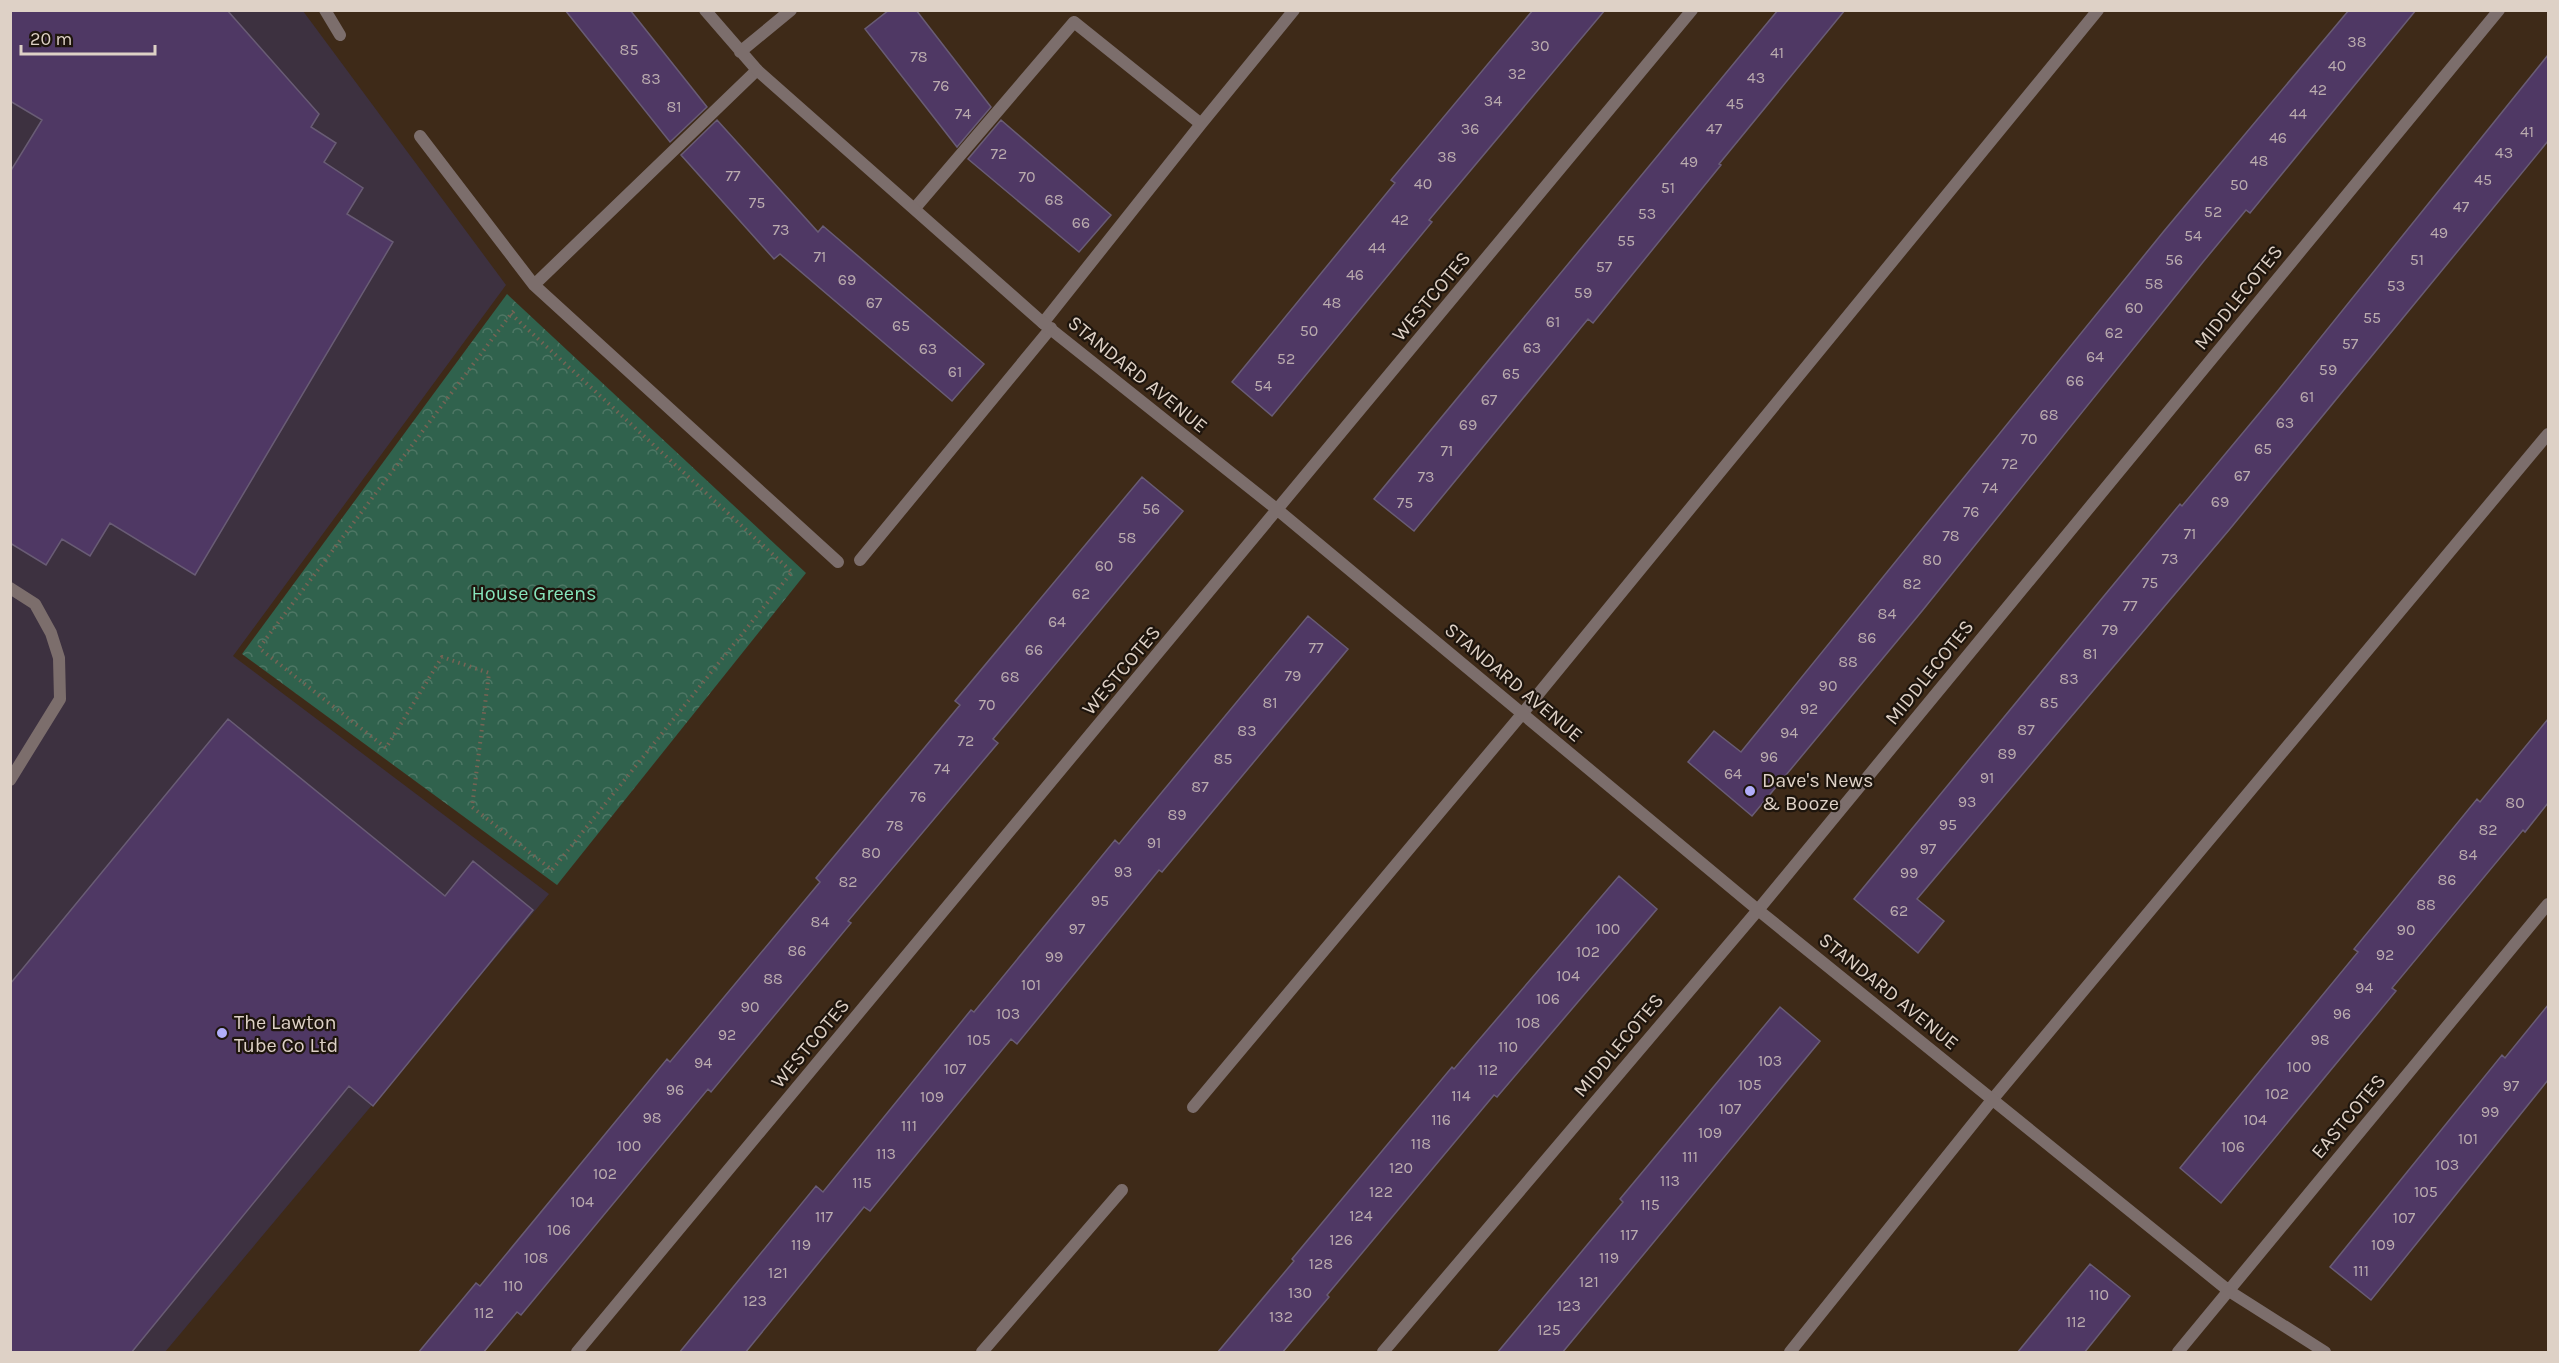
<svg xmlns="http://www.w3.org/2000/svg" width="2559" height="1363" font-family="Karla,sans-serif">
  <defs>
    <pattern id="park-crowns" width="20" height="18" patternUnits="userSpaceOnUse" patternTransform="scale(1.5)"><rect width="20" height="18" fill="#30624d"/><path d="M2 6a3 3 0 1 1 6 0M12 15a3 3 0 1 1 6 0" fill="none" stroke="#4e7765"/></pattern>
  </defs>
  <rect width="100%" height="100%" fill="#3e2a18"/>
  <!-- industrial -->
  <path fill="#3d3140" d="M 10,11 L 303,11 L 506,285 L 233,656 L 549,894 L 165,1352 L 11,1352 Z"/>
  <!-- park -->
  <path fill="url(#park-crowns)" d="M 507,294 L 806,573 L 557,885 L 242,654 Z"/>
  <!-- building -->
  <path fill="#4f3864" stroke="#695c75" stroke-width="1.5" d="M 10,10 L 227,10 L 319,114 L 311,127 L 336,143 L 324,162 L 363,188 L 347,214 L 393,242 L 195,575 L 110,523 L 90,556 L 62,539 L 46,565 L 10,543 L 10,172 L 42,120 L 10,101 Z
    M 565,10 L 630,10 L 707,107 L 670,142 Z
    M 889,10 L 916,10 L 991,107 L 957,147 L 865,29 Z
    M 1533,10 L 1605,10 L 1429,220 L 1432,222 L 1272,416 L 1232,382 L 1395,183 L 1391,180 Z
    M 1778,10 L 1845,10 L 1719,164 L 1721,165 L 1593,323 L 1588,319 L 1414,531 L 1374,499 Z
    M 2349,10 L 2416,10 L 2250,213 L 2246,210 L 2203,262 L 1922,611 L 1752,816 L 1688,762 L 1714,731 L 1741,752 L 2164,231 Z
    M 2548,55 L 2548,141 L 2229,530 L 1917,899 L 1944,921 L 1918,953 L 1854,899 L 2099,602 L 2180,504 L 2182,506 L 2276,393 Z
    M 717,120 L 818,232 L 823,226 L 984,364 L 952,401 L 780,254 L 774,259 L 681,155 Z
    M 1001,120 L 1111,215 L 1079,252 L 968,159 Z
    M 1142,477 L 1183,511 L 993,739 L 998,743 L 848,921 L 851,923 L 711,1092 L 708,1089 L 521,1315 L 517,1312 L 483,1353 L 418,1353 L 476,1283 L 480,1286 L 667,1059 L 670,1062 L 820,882 L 816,878 L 960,705 L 955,701 Z
    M 1308,616 L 1348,649 L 1162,872 L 1159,870 L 1017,1044 L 1011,1039 L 870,1211 L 864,1207 L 745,1353 L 679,1353 L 816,1186 L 823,1192 L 971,1010 L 974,1012 L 1115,840 L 1119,844 Z
    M 228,719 L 445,896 L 473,861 L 533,910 L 373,1106 L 349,1086 L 131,1353 L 10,1353 L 10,984 Z
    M 2548,719 L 2548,803 L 2525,832 L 2523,830 L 2392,988 L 2396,991 L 2221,1203 L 2180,1168 L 2358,952 L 2354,949 L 2477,799 L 2480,802 Z
    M 1619,876 L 1657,909 L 1497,1097 L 1494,1095 L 1327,1295 L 1329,1297 L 1282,1353 L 1217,1353 L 1294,1261 L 1292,1259 L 1452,1067 L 1454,1069 Z
    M 2548,1005 L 2548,1080 L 2371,1300 L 2330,1267 L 2502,1055 L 2505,1058 Z
    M 1780,1007 L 1820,1041 L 1562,1353 L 1497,1353 L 1623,1202 L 1620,1199 Z
    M 2090,1264 L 2130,1296 L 2084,1353 L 2017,1353 Z"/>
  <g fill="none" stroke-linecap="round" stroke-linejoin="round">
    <!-- path -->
    <path stroke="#766455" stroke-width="4" stroke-dasharray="1.5 4.5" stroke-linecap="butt" d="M 511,314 L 792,572 L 552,870 L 472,807 L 489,673 L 442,657 L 386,748 L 259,648 L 511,314 L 516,309"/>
    <!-- service -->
    <path stroke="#7c6e6c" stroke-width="12" d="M 325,10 L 340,35
      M 420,136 L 534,285 L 838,562
      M 915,208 L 1074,22 L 1201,124
      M 534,285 L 757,70
      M 1043,323 L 1201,124 L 1294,10
      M 860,560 L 1051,328
      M 10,588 L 35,604 L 51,633 L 59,658 L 60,699 L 10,780
      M 1193,1107 L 1522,714 L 2098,10
      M 982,1352 L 1122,1190
      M 1790,1352 L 1992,1100 L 2548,434"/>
    <!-- minor -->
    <path stroke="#7c6e6c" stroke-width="12" d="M 705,10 L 757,70 L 1043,323 L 1279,511 L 1758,910 L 2229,1291 L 2325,1352
      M 740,52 L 791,10
      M 577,1352 L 1692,10
      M 1383,1352 L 1758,910 L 2499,10
      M 2178,1352 L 2548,904"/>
  </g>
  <!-- markers -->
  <g fill="#b1adfa" stroke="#1e150d" stroke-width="2">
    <circle cx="1750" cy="791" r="6"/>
    <circle cx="222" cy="1033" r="6"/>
  </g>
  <g text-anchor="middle" stroke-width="4.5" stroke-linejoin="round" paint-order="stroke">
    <!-- number labels -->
    <g font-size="16" fill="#baabae">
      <text x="2357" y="47">38</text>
      <text x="1540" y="51">30</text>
      <text x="629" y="55">85</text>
      <text x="1777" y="58">41</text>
      <text x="919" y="62">78</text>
      <text x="2337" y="71">40</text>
      <text x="1517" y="79">32</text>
      <text x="1756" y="83">43</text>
      <text x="651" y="84">83</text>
      <text x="941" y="91">76</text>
      <text x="2318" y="95">42</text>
      <text x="1493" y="106">34</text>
      <text x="1735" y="109">45</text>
      <text x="674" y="112">81</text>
      <text x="963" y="119">74</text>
      <text x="2298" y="119">44</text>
      <text x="1470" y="134">36</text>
      <text x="1714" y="134">47</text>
      <text x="2527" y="137">41</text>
      <text x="2278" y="143">46</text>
      <text x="2504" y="158">43</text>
      <text x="999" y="159">72</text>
      <text x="1447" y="162">38</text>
      <text x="2259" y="166">48</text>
      <text x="1689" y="167">49</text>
      <text x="733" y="181">77</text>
      <text x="1027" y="182">70</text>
      <text x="2483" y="185">45</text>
      <text x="1423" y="189">40</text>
      <text x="2239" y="190">50</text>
      <text x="1668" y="193">51</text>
      <text x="1054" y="205">68</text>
      <text x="757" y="208">75</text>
      <text x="2461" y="212">47</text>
      <text x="2213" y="217">52</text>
      <text x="1647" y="219">53</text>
      <text x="1400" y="225">42</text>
      <text x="1081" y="228">66</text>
      <text x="781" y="235">73</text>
      <text x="2439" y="238">49</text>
      <text x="2193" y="241">54</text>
      <text x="1626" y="246">55</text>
      <text x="1377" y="253">44</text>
      <text x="820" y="262">71</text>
      <text x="2174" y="265">56</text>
      <text x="2417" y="265">51</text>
      <text x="1604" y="272">57</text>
      <text x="1355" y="280">46</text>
      <text x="847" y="285">69</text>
      <text x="2154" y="289">58</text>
      <text x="2396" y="291">53</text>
      <text x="1583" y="298">59</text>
      <text x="874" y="308">67</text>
      <text x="1332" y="308">48</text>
      <text x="2134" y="313">60</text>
      <text x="2372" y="323">55</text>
      <text x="1553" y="327">61</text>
      <text x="901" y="331">65</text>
      <text x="1309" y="336">50</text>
      <text x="2114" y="338">62</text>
      <text x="2350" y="349">57</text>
      <text x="1532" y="353">63</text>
      <text x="928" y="354">63</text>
      <text x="2095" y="362">64</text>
      <text x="1286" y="364">52</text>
      <text x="2328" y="375">59</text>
      <text x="955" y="377">61</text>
      <text x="1511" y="379">65</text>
      <text x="2075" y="386">66</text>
      <text x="1263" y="391">54</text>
      <text x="2307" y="402">61</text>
      <text x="1489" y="405">67</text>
      <text x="2049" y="420">68</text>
      <text x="2285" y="428">63</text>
      <text x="1468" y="430">69</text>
      <text x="2029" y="444">70</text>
      <text x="2263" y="454">65</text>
      <text x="1447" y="456">71</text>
      <text x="2010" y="469">72</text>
      <text x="2242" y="481">67</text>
      <text x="1426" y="482">73</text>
      <text x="1990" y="493">74</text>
      <text x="2220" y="507">69</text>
      <text x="1405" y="508">75</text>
      <text x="1151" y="514">56</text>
      <text x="1971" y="517">76</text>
      <text x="2190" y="539">71</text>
      <text x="1951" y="541">78</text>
      <text x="1127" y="543">58</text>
      <text x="2170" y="564">73</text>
      <text x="1932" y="565">80</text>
      <text x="1104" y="571">60</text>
      <text x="2150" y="588">75</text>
      <text x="1912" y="589">82</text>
      <text x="1081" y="599">62</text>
      <text x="2130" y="611">77</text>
      <text x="1887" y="619">84</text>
      <text x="1057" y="627">64</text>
      <text x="2110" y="635">79</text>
      <text x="1867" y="643">86</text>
      <text x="1316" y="653">77</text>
      <text x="1034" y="655">66</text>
      <text x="2090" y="659">81</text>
      <text x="1848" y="667">88</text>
      <text x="1293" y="681">79</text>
      <text x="1010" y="682">68</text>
      <text x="2069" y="684">83</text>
      <text x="1828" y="691">90</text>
      <text x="1270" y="708">81</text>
      <text x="2049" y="708">85</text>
      <text x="987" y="710">70</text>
      <text x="1809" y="714">92</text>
      <text x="2026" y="735">87</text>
      <text x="1247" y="736">83</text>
      <text x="1789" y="738">94</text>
      <text x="966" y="746">72</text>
      <text x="2007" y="759">89</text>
      <text x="1769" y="762">96</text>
      <text x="1223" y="764">85</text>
      <text x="942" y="774">74</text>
      <text x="1733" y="779">64</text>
      <text x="1987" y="783">91</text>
      <text x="1200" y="792">87</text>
      <text x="918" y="802">76</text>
      <text x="1967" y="807">93</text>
      <text x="2515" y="808">80</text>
      <text x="1177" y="820">89</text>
      <text x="1948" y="830">95</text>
      <text x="895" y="831">78</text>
      <text x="2488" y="835">82</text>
      <text x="1154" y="848">91</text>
      <text x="1928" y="854">97</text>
      <text x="871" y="858">80</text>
      <text x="2468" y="860">84</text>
      <text x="1123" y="877">93</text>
      <text x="1909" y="878">99</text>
      <text x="2447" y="885">86</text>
      <text x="848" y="887">82</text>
      <text x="1100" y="906">95</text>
      <text x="2426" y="910">88</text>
      <text x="1899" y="916">62</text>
      <text x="820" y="927">84</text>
      <text x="1077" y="934">97</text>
      <text x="1608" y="934">100</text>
      <text x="2406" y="935">90</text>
      <text x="797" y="956">86</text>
      <text x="1588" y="957">102</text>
      <text x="2385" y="960">92</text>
      <text x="1054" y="962">99</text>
      <text x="1568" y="981">104</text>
      <text x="773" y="984">88</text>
      <text x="1031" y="990">101</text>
      <text x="2364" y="993">94</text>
      <text x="1548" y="1004">106</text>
      <text x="750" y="1012">90</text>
      <text x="1008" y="1019">103</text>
      <text x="2342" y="1019">96</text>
      <text x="1528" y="1028">108</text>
      <text x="727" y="1040">92</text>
      <text x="979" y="1045">105</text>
      <text x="2320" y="1045">98</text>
      <text x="1508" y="1052">110</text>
      <text x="1770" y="1066">103</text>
      <text x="703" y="1068">94</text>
      <text x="2299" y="1072">100</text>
      <text x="955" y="1074">107</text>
      <text x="1488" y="1075">112</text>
      <text x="1750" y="1090">105</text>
      <text x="2511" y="1091">97</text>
      <text x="675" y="1095">96</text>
      <text x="2277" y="1099">102</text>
      <text x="1461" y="1101">114</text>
      <text x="932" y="1102">109</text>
      <text x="1730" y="1114">107</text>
      <text x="2490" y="1117">99</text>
      <text x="652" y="1123">98</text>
      <text x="1441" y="1125">116</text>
      <text x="2255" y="1125">104</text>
      <text x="909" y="1131">111</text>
      <text x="1710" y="1138">109</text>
      <text x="2468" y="1144">101</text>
      <text x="1421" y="1149">118</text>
      <text x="629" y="1151">100</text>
      <text x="2233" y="1152">106</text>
      <text x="886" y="1159">113</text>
      <text x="1690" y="1162">111</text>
      <text x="2447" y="1170">103</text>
      <text x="1401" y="1173">120</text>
      <text x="605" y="1179">102</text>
      <text x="1670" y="1186">113</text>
      <text x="862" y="1188">115</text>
      <text x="1381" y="1197">122</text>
      <text x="2426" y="1197">105</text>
      <text x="582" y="1207">104</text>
      <text x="1650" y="1210">115</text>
      <text x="1361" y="1221">124</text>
      <text x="824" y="1222">117</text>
      <text x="2404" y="1223">107</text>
      <text x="559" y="1235">106</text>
      <text x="1629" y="1240">117</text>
      <text x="1341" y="1245">126</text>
      <text x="801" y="1250">119</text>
      <text x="2383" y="1250">109</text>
      <text x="536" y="1263">108</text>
      <text x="1609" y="1263">119</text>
      <text x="1321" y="1269">128</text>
      <text x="2361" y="1276">111</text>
      <text x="778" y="1278">121</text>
      <text x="1589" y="1287">121</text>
      <text x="513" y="1291">110</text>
      <text x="1300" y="1298">130</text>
      <text x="2099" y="1300">110</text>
      <text x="755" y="1306">123</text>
      <text x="1569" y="1311">123</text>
      <text x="484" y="1318">112</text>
      <text x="1281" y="1322">132</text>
      <text x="2076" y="1327">112</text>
      <text x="1549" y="1335">125</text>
    </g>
    <!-- street labels -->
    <g font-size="20" fill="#ded1c6" stroke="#1e150d">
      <text transform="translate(1431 296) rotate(-50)" y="7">WESTCOTES</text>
      <text transform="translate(2238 297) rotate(-51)" y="7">MIDDLECOTES</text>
      <text transform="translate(1138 374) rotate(39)" y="7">STANDARD AVENUE</text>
      <text transform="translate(1121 670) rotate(-50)" y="7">WESTCOTES</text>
      <text transform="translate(1929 672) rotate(-51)" y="7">MIDDLECOTES</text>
      <text transform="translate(1514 682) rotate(40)" y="7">STANDARD AVENUE</text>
      <text transform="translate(1889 991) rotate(39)" y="7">STANDARD AVENUE</text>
      <text transform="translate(810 1043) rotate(-50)" y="7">WESTCOTES</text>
      <text transform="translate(1618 1045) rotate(-50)" y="7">MIDDLECOTES</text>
      <text transform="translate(2348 1116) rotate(-50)" y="7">EASTCOTES</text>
    </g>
    <!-- park labels -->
    <g font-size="20" fill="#87e5bc" stroke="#1e150d">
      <text x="534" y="600">House Greens</text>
    </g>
    <!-- poi labels -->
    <g font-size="20" fill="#ded1c6" stroke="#1e150d" text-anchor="start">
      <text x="1762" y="787">Dave's News<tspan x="1762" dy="23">&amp; Booze</tspan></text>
      <text x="234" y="1029">The Lawton<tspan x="234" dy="23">Tube Co Ltd</tspan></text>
    </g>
  </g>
  <!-- border -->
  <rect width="2559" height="1363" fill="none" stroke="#ded1c6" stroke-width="24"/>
  <!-- scale -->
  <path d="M21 45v9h134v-9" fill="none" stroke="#ded1c6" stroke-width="3"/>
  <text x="30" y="45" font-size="18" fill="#ded1c6" stroke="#1e150d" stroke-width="4.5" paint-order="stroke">20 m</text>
</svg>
